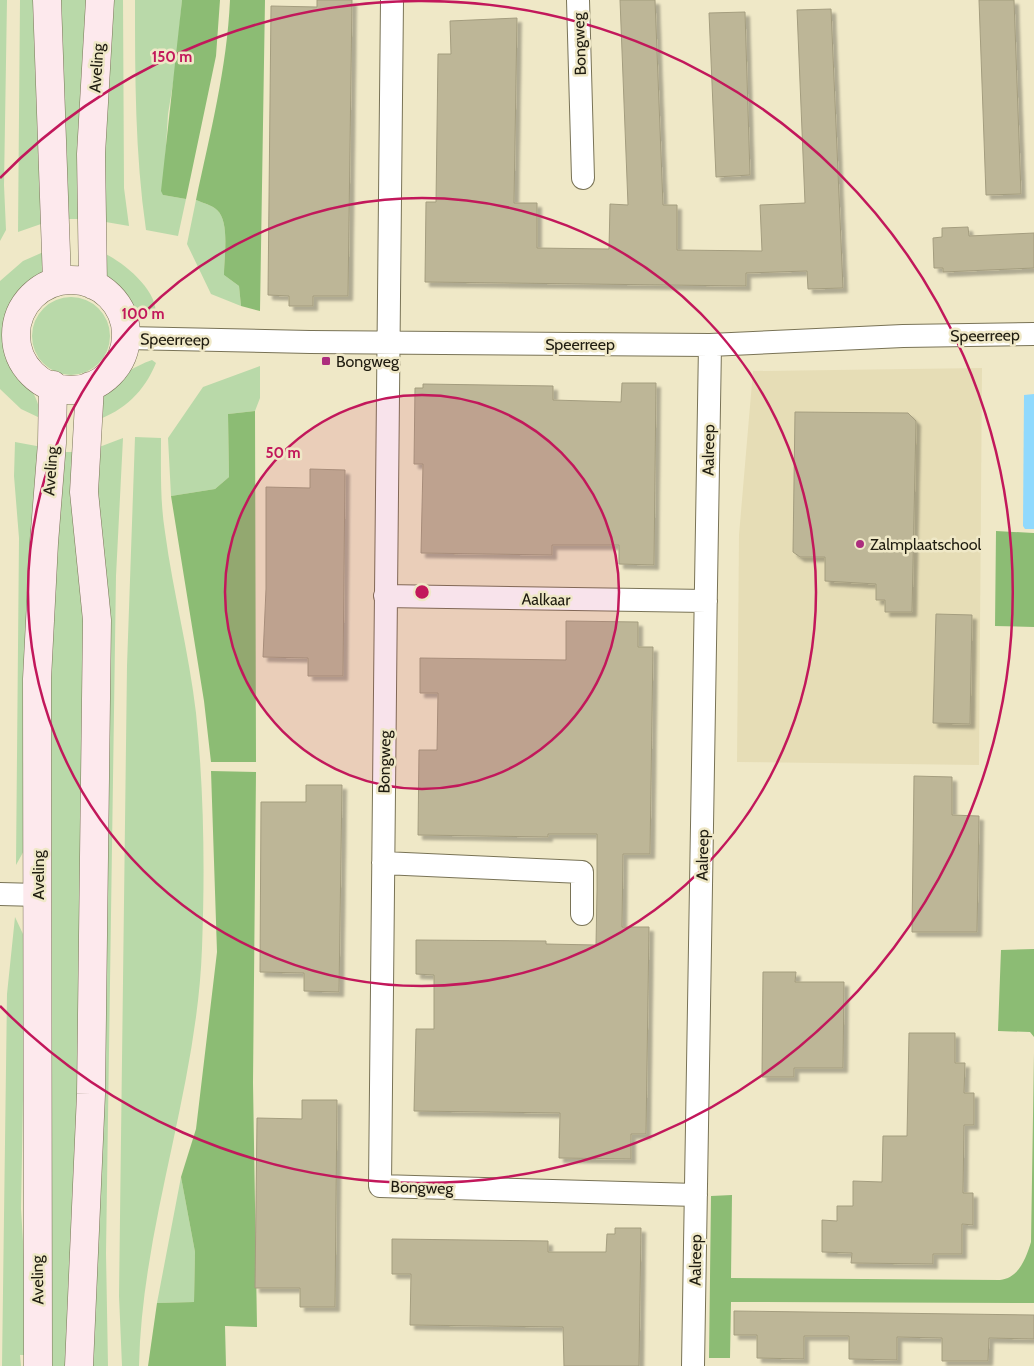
<svg xmlns="http://www.w3.org/2000/svg" width="1034" height="1366" font-family="Cabin,sans-serif">
  <defs>
    <filter id="shadow"><feDropShadow dx="4.5" dy="4.5" stdDeviation="1" flood-color="#0004"/></filter>
  </defs>
  <rect width="100%" height="100%" fill="#efe8c7"/>
  <!-- built -->
  <path fill="#e6ddb6" d="M 982,368 L 979,765 L 737,762 L 739,535 L 753,371 Z"/>
  <!-- green -->
  <path fill="#b9d9a9" d="M 0,0 L 7,0 L 4,185 L 6,230 L 0,241 Z
    M 20,0 L 38,0 L 41,224 L 18,232 Z
    M 56,0 L 92,0 L 82,219 L 64,219 Z
    M 108,0 L 123,0 L 124,188 L 129,226 L 100,221 Z
    M 135,0 L 182,0 L 176,65 L 168,114 L 163,195 L 186,199 L 178,236 L 146,230 C 135,153 135,77 135,0 Z
    M 196,200 C 203,203 212,205 217,210 C 230,222 224,257 224,275 L 239,286 L 241,306 L 211,294 L 187,244 Z
    M 48,250 C 47,255 48,264 46,269 C 43,274 37,278 32,282 C 17,296 5,314 6,335 C 7,372 41,386 40,418 L 21,409 L 0,389 L 0,281 L 23,261 Z
    M 103,253 C 123,261 161,293 155,316 C 137,314 112,291 106,273 C 104,267 104,260 103,253 Z
    M32 336a39 39 0 1 1 78 0a39 39 0 1 1-78 0Z
    M 152,360 L 156,363 C 144,392 125,410 95,421 C 98,413 99,405 102,398 C 110,380 135,366 152,360 Z
    M 260,366 L 260,398 L 255,411 L 228,414 L 229,477 L 215,489 L 171,496 L 168,438 L 203,387 Z
    M 135,437 L 161,438 C 161,469 160,501 165,532 C 173,592 189,652 196,713 C 204,791 205,870 202,948 C 197,1090 142,1224 139,1366 L 122,1366 L 119,1296 L 127,666 Z
    M 123,438 L 116,576 L 106,1253 L 108,1366 L 88,1366 L 94,449 Z
    M 15,442 L 42,447 L 26,847 L 16,865 L 19,538 L 14,476 Z
    M 60,452 L 78,452 L 84,589 L 81,1111 L 70,1366 L 46,1366 L 48,565 Z
    M 15,917 L 23,934 L 26,935 L 21,1209 L 30,1355 L 20,1355 L 21,1366 L 2,1366 L 7,994 Z
    M 181,1177 L 195,1252 L 194,1302 L 157,1303 Z"/>
  <!-- forest -->
  <path fill="#8cbc74" d="M 182,0 L 220,0 L 216,56 L 186,199 L 163,195 L 161,191 Z
    M 230,0 L 265,0 L 260,311 L 241,306 L 239,286 L 224,275 C 224,257 230,222 217,210 C 212,205 203,203 196,200 C 210,134 227,68 230,0 Z
    M 255,411 L 256,762 L 211,762 L 204,701 L 171,496 L 215,489 L 229,477 L 228,414 Z
    M 996,531 L 1034,533 L 1034,627 L 995,626 Z
    M 211,771 L 256,772 L 253,1083 L 257,1327 L 225,1326 L 226,1366 L 148,1366 L 157,1303 L 194,1302 L 195,1252 L 181,1177 L 196,1129 L 217,952 Z
    M 1034,949 L 1034,1037 L 1030,1032 L 998,1031 L 1001,950 Z
    M 1034,1053 L 1034,1303 L 731,1302 L 730,1358 L 709,1358 L 711,1196 L 732,1195 L 731,1278 L 1000,1280 C 1019,1278 1026,1258 1031,1242 Z"/>
  <!-- water -->
  <path fill="#90d9fd" d="M 1034,394 L 1034,529 L 1025,529 L 1023,526 L 1024,395 Z"/>
  <!-- building -->
  <path fill="#bdb697" stroke="#a49d7f" filter="url(#shadow)" d="M 317,0 L 352,0 L 348,296 L 313,296 L 313,306 L 289,306 L 289,296 L 268,295 L 271,6 L 317,7 Z
    M 620,0 L 655,0 L 663,205 L 677,205 L 677,250 L 762,251 L 760,205 L 805,203 L 797,10 L 831,9 L 843,288 L 808,289 L 807,271 L 746,273 L 746,286 L 425,282 L 426,202 L 436,202 L 438,54 L 451,54 L 450,21 L 517,18 L 514,203 L 537,203 L 537,248 L 609,249 L 610,204 L 628,205 Z
    M 979,0 L 1014,0 L 1021,194 L 986,195 Z
    M 745,12 L 750,175 L 716,177 L 709,13 Z
    M 968,227 L 969,236 L 1034,233 L 1034,268 L 943,272 L 943,268 L 934,268 L 933,238 L 942,237 L 942,228 Z
    M 622,383 L 656,383 L 654,565 L 619,564 L 619,545 L 552,545 L 552,555 L 421,553 L 423,464 L 414,464 L 415,388 L 423,388 L 423,384 L 553,386 L 553,400 L 621,402 Z
    M 795,412 L 908,413 L 916,421 L 912,612 L 885,612 L 885,600 L 876,600 L 876,584 L 825,581 L 825,557 L 800,557 L 793,552 Z
    M 310,469 L 345,470 L 343,676 L 308,676 L 308,658 L 263,657 L 266,589 L 266,487 L 310,488 Z
    M 936,614 L 972,615 L 970,724 L 933,723 Z
    M 566,621 L 638,622 L 638,647 L 653,647 L 650,854 L 623,854 L 622,927 L 649,927 L 646,1134 L 631,1134 L 631,1159 L 559,1158 L 560,1113 L 414,1111 L 416,1029 L 434,1029 L 434,975 L 416,974 L 416,940 L 546,941 L 546,944 L 596,945 L 597,890 L 597,834 L 548,834 L 548,837 L 418,835 L 419,750 L 437,750 L 438,693 L 420,693 L 420,658 L 566,660 Z
    M 914,776 L 952,777 L 952,815 L 979,816 L 977,932 L 912,932 Z
    M 306,785 L 342,785 L 339,992 L 304,991 L 304,973 L 260,972 L 261,802 L 306,802 Z
    M 763,972 L 796,972 L 795,982 L 844,982 L 843,1068 L 794,1068 L 794,1077 L 762,1077 Z
    M 909,1033 L 955,1033 L 955,1063 L 965,1063 L 964,1093 L 974,1093 L 974,1125 L 964,1125 L 963,1193 L 973,1193 L 973,1225 L 962,1224 L 962,1254 L 933,1254 L 933,1264 L 851,1263 L 852,1253 L 822,1252 L 822,1220 L 837,1221 L 837,1206 L 853,1206 L 853,1181 L 882,1182 L 883,1136 L 907,1136 Z
    M 302,1100 L 337,1100 L 335,1307 L 300,1307 L 300,1288 L 255,1288 L 257,1118 L 302,1119 Z
    M 615,1228 L 641,1228 L 639,1366 L 564,1366 L 563,1327 L 410,1325 L 411,1274 L 392,1274 L 392,1239 L 548,1241 L 548,1252 L 606,1252 L 607,1234 L 615,1234 Z
    M 734,1311 L 1034,1315 L 1034,1339 L 989,1338 L 988,1361 L 942,1361 L 942,1338 L 897,1337 L 897,1360 L 849,1359 L 849,1336 L 804,1336 L 804,1359 L 757,1358 L 757,1335 L 734,1335 Z"/>
  <g fill="none" stroke-linecap="round" stroke-linejoin="round">
    <defs>
      <path id="street" d="M 392,0 L 380,1186 L 696,1195
        M 578,0 L 583,178
        M 126,338 L 310,342 L 710,345 L 903,336 L 1034,334
        M 385,596 L 706,601
        M 383,863 L 582,872 L 582,914
        M 0,894 L 38,895
        M 693,1366 L 710,345"/>
      <path id="secondary" d="M 47,0 L 57,281
        M16 335a55 55 0 1 1 110 0a55 55 0 1 1-110 0Z
        M 93,285 L 91,154 L 100,0
        M 38,1366 L 37,679 L 44,543 L 52,443 L 53,385
        M 79,1366 L 91,1094 L 97,620 L 84,492 L 90,386"/>
    </defs>
    <!-- street casing -->
    <use href="#street" stroke="#797356" stroke-width="24"/>
    <!-- secondary casing -->
    <use href="#secondary" stroke="#797356" stroke-width="29"/>
    <!-- street -->
    <use href="#street" stroke="#fff" stroke-width="22"/>
    <!-- secondary -->
    <use href="#secondary" stroke="#fde9ed" stroke-width="28"/>
  </g>
  <!-- distance rings -->
  <circle cx="422" cy="592" r="197" fill="#c2185b" fill-opacity=".12"/>
  <g fill="none" stroke="#c2185b" stroke-width="2.5">
    <circle cx="422" cy="592" r="197"/>
    <circle cx="422" cy="592" r="394"/>
    <path d="M0 178A591 591 0 1 1 0 1006"/>
  </g>
  <!-- markers -->
  <g fill="#ac2e7e" stroke="#efe8c7" stroke-width="2">
    <rect x="321" y="356" width="10" height="10" rx="2.5"/>
    <circle cx="860" cy="544" r="5"/>
  </g>
  <g text-anchor="middle" stroke-width="5" stroke-linejoin="round" paint-order="stroke">
    <!-- street labels -->
    <g font-size="16" fill="#1f1c10" stroke="#efe8c7">
      <text transform="translate(579 44) rotate(-92)" y="6">Bongweg</text>
      <text transform="translate(96 68) rotate(-86)" y="6">Aveling</text>
      <text transform="translate(985 335) rotate(-1)" y="6">Speerreep</text>
      <text transform="translate(175 339) rotate(1)" y="6">Speerreep</text>
      <text x="580" y="350">Speerreep</text>
      <text transform="translate(708 450) rotate(-89)" y="6">Aalreep</text>
      <text transform="translate(50 471) rotate(-86)" y="6">Aveling</text>
      <text transform="translate(546 599) rotate(1)" y="6">Aalkaar</text>
      <text transform="translate(384 762) rotate(-89)" y="6">Bongweg</text>
      <text transform="translate(702 855) rotate(-89)" y="6">Aalreep</text>
      <text transform="translate(38 875) rotate(-90)" y="6">Aveling</text>
      <text transform="translate(422 1187) rotate(2)" y="6">Bongweg</text>
      <text transform="translate(695 1260) rotate(-89)" y="6">Aalreep</text>
      <text transform="translate(37 1280) rotate(-91)" y="6">Aveling</text>
    </g>
    <!-- poi labels -->
    <g font-size="16" fill="#1f1c10" stroke="#efe8c7" text-anchor="start">
      <text x="336" y="367">Bongweg</text>
      <text x="870" y="550">Zalmplaatschool</text>
    </g>
  </g>
  <circle cx="422" cy="592" r="8" fill="#c2185b" stroke="#efe8c7" stroke-width="2.5"/>
  <g font-size="15" text-anchor="middle" font-weight="bold" fill="#c2185b" stroke="#efe8c7" stroke-width="5" stroke-linejoin="round" paint-order="stroke">
    <text x="172" y="62">150 m</text>
    <text x="143" y="319">100 m</text>
    <text x="283" y="458">50 m</text>
  </g>
</svg>
